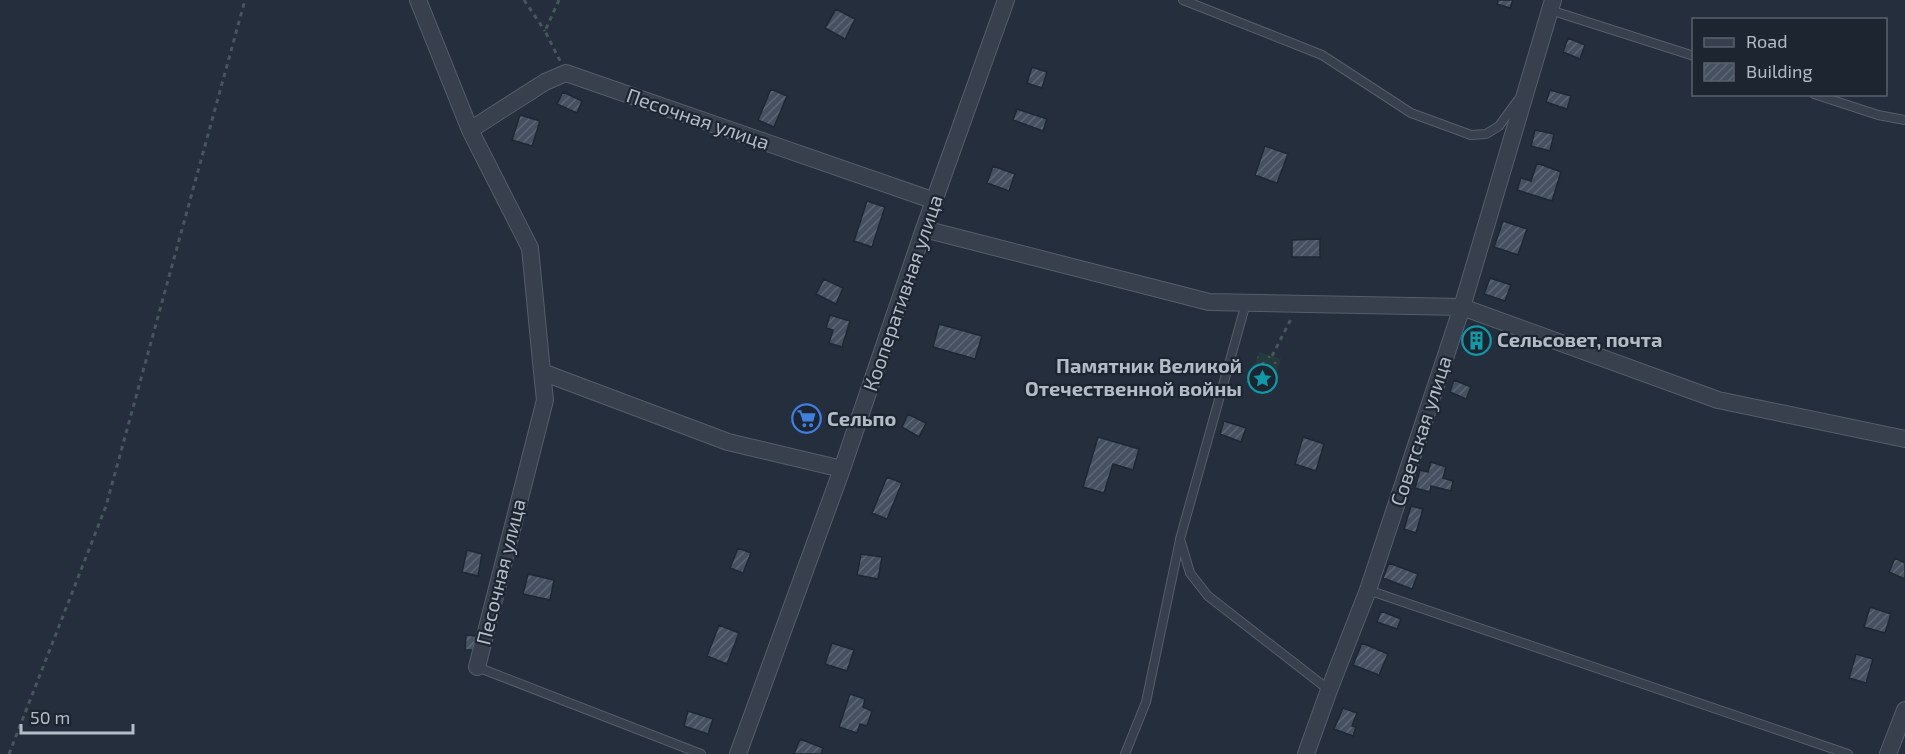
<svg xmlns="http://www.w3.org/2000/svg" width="1905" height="754" font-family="'Exo 2',sans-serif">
  <defs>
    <pattern id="green-dots" width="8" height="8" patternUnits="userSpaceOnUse" patternTransform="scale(1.5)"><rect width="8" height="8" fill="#263a3d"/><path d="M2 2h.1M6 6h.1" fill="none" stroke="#435558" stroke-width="1.8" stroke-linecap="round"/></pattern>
    <pattern id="building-hatch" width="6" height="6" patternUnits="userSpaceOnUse" patternTransform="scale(1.5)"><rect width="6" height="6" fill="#455060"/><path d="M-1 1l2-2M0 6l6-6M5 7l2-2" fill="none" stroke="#5d6775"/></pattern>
  </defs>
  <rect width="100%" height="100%" fill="#242e3c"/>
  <!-- green -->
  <path fill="url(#green-dots)" d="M 1259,352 L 1281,359 L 1271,390 L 1249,382 Z"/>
  <!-- building -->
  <path fill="url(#building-hatch)" stroke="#1f2733" stroke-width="1.5" d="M 1498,0 L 1513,0 L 1510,8 L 1497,4 Z
    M 836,9 L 855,19 L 845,39 L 825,28 Z
    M 1568,38 L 1585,45 L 1580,59 L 1563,52 Z
    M 1032,67 L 1047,72 L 1042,88 L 1027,83 Z
    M 771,89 L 787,96 L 774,127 L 758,120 Z
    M 1550,90 L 1571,96 L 1567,109 L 1546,102 Z
    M 563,92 L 582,101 L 577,113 L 557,104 Z
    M 1017,109 L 1047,119 L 1043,131 L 1013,120 Z
    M 520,115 L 540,121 L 532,146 L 512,140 Z
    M 1535,130 L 1554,134 L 1550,151 L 1531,146 Z
    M 1265,146 L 1288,154 L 1277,183 L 1255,175 Z
    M 1537,163 L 1561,172 L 1552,201 L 1517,190 L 1521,178 L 1531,181 Z
    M 993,166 L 1015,174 L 1009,191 L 987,183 Z
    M 867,201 L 885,207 L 872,247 L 854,241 Z
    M 1503,221 L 1527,229 L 1518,255 L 1494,247 Z
    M 1320,239 L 1320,257 L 1292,257 L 1292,240 Z
    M 1490,278 L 1511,285 L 1505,301 L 1484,294 Z
    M 824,279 L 843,288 L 836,304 L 816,294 Z
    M 830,315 L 850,321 L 842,347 L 829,343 L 833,330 L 826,328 Z
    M 939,324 L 982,336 L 975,359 L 933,347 Z
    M 1473,325 L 1488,330 L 1479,355 L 1464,349 Z
    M 1454,380 L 1471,387 L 1466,399 L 1450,392 Z
    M 805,404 L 817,409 L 808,433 L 796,428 Z
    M 908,414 L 926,423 L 919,437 L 902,427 Z
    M 1224,421 L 1246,428 L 1241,442 L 1220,434 Z
    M 1098,437 L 1139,449 L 1133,470 L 1113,464 L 1104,493 L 1083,487 Z
    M 1303,437 L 1324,444 L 1316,471 L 1295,464 Z
    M 1431,462 L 1446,467 L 1443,478 L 1453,481 L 1451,491 L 1431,486 L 1430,492 L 1415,488 L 1420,470 L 1428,472 Z
    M 887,477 L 902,483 L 887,519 L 872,513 Z
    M 1411,506 L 1423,509 L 1416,533 L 1404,529 Z
    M 738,548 L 751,553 L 743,573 L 730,568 Z
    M 467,550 L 482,554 L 478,576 L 462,572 Z
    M 861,554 L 882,557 L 878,579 L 857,575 Z
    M 1895,558 L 1905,563 L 1905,579 L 1889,572 Z
    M 1389,563 L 1418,574 L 1412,589 L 1383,578 Z
    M 528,574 L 554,580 L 550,600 L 523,594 Z
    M 1870,607 L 1891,614 L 1885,633 L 1864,627 Z
    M 1381,611 L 1401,619 L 1397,629 L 1377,622 Z
    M 719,625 L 739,633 L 727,664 L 707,656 Z
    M 466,635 L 476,636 L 475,650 L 465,650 Z
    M 832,643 L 854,650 L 847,671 L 825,664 Z
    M 1362,643 L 1388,654 L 1379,675 L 1353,665 Z
    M 1856,654 L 1873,659 L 1866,683 L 1849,678 Z
    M 850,694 L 865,699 L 863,707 L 872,711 L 867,726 L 860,724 L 857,733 L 839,727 Z
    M 1343,708 L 1357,713 L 1352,726 L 1356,727 L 1353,736 L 1334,729 Z
    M 688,711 L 713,719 L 708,734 L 684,726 Z
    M 800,739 L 823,748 L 821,754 L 794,754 Z"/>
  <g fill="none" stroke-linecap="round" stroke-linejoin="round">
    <defs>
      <path id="lane" d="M 1183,0 L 1322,55 L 1411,113 L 1471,135 L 1486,134 L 1499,126 L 1518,100
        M 1550,10 L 1694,56
        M 1814,94 L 1878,115 L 1905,120
        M 1246,303 L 1180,539 L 1190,573 L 1208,596 L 1329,690
        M 1368,590 L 1848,754
        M 477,667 L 701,754
        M 1125,754 L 1146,702 L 1180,540"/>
      <path id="street" d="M 418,0 L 470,130 L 530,248 L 542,372 L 728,442 L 842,469
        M 470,130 L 545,82 L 566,73 L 935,201
        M 924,229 L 1209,302 L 1462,307 L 1718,400 L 1905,439
        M 477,667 L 545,400 L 542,372
        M 738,754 L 842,469 L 924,229 L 1006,0
        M 1306,754 L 1329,690 L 1368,590 L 1462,307 L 1553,0
        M 1888,754 L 1905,710"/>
    </defs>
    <!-- lane casing -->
    <use href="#lane" stroke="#565e6a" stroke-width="10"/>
    <!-- street casing -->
    <use href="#street" stroke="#565e6a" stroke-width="18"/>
    <!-- path -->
    <path stroke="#44575a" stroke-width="3" stroke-dasharray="4.5 4.5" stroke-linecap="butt" d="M 524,0 L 545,31
      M 559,0 L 545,31 L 560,61
      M 1272,356 L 1291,319
      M 9,754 L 106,506 L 245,0"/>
    <!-- lane -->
    <use href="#lane" stroke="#37404c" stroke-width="8"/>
    <!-- street -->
    <use href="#street" stroke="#37404c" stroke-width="16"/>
  </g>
  <!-- icons -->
  <defs>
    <symbol id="building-ring" viewBox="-11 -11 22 22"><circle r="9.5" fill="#1d2531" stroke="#0f9aa8" stroke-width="1.5"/><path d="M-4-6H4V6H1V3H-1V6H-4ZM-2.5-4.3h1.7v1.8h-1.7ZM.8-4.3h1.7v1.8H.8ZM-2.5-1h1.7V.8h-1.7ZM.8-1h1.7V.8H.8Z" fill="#0f9aa8"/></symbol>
    <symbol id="sight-ring" viewBox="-11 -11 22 22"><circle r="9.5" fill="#1d2531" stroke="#0f9aa8" stroke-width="1.5"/><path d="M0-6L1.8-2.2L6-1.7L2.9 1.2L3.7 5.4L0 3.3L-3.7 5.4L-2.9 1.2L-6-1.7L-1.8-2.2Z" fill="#0f9aa8"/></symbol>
    <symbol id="supermarket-ring" viewBox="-11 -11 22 22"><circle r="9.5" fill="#1d2531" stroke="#3f7fe0" stroke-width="1.5"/><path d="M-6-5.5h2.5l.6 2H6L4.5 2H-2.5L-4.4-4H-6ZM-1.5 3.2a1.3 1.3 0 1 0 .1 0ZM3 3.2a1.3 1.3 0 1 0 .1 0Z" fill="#3f7fe0"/></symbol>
  </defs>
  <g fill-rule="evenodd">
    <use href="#building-ring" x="1460" y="324" width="33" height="33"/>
    <use href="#sight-ring" x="1246" y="362" width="33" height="33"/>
    <use href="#supermarket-ring" x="790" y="402" width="33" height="33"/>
  </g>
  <g text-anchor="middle" stroke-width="4.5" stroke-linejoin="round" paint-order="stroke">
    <!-- street labels -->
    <g font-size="20" fill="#b3bbc7" stroke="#1d2531">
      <text transform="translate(698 119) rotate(19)" y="7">Песочная улица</text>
      <text transform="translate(903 293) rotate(-71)" y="7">Кооперативная улица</text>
      <text transform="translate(1421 431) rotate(-72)" y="7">Советская улица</text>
      <text transform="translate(501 572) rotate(-76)" y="7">Песочная улица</text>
    </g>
    <!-- poi labels -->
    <g font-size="20" font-weight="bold" fill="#b3bbc7" stroke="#1d2531" text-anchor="start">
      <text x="1497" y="347">Сельсовет, почта</text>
      <text x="1242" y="373" text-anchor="end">Памятник Великой<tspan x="1242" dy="23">Отечественной войны</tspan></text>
      <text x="827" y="426">Сельпо</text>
    </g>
  </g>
  <!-- legend -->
  <rect x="1692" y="18" width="195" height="78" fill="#1d2531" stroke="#59616d" stroke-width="1.5"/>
  <rect x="1704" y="38" width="30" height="9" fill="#37404c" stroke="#59616d" stroke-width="1.5"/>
  <text x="1746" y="48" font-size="18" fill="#b3bbc7">Road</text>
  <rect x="1704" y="63" width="30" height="18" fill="url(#building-hatch)" stroke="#59616d" stroke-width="1.5"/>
  <text x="1746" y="78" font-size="18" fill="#b3bbc7">Building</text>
  <!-- scale -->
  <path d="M21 724v9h112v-9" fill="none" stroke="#b3bbc7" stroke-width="3"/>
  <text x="30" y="724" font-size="18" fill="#b3bbc7" stroke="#1d2531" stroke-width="4.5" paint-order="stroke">50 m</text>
</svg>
